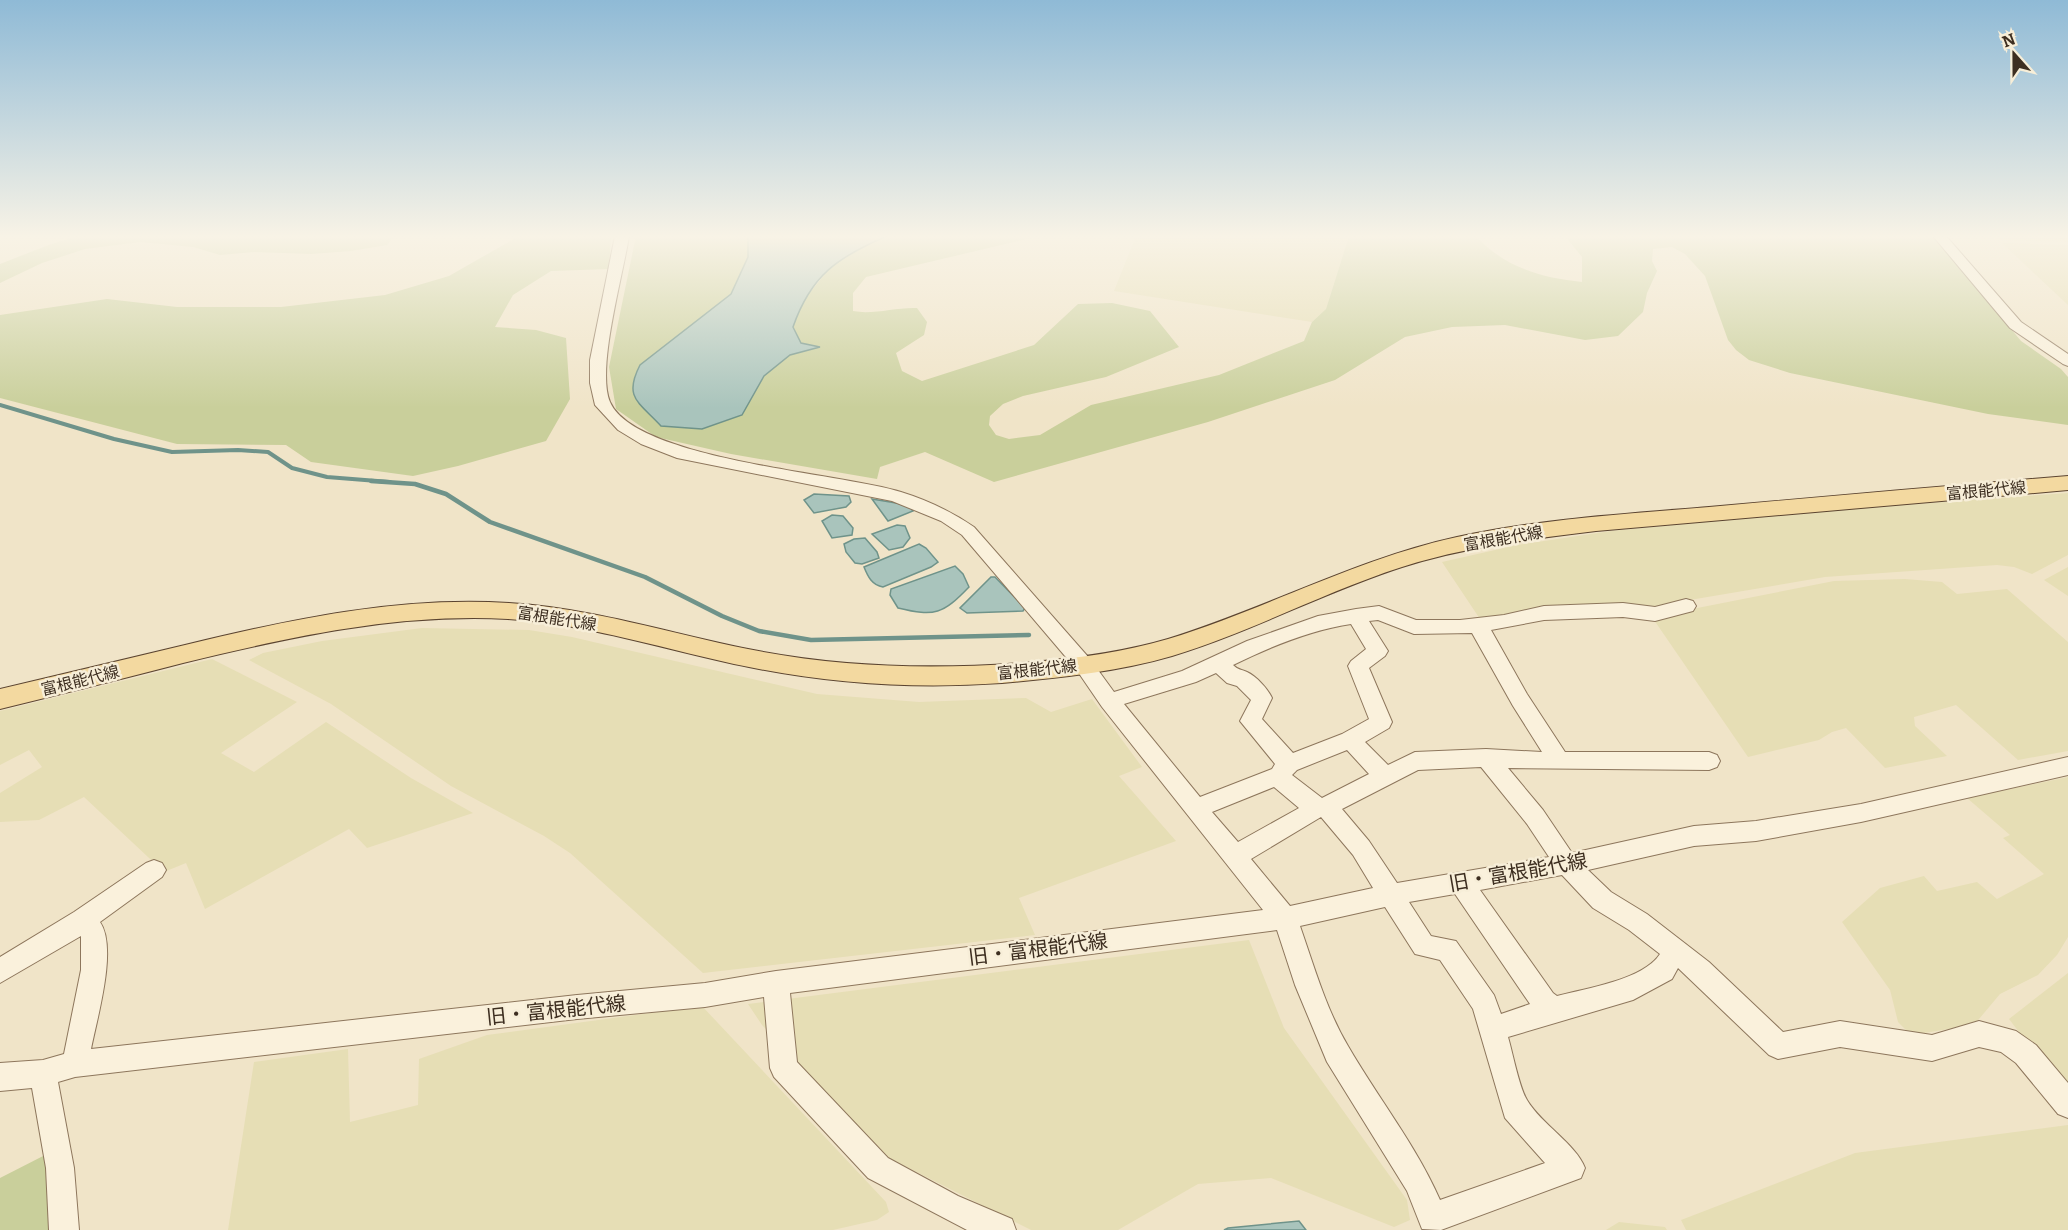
<svg xmlns="http://www.w3.org/2000/svg" width="2068" height="1230" font-family="Bitter,'Noto Sans JP',serif">
  <rect width="100%" height="100%" fill="#f0e4c8"/>
  <!-- farmland -->
  <path fill="#e6deb5" d="M 1136,236 L 1349,236 L 1326,309 L 1312,322 L 1114,291 Z
    M 1996,236 L 2068,236 L 2068,242 L 2000,240 Z
    M 2002,243 L 2068,245 L 2068,305 Z
    M 2068,493 L 2068,555 L 2032,574 L 2014,567 L 1997,565 L 1825,577 L 1678,602 L 1651,609 L 1607,603 L 1480,619 L 1442,562 L 1517,545 L 1611,531 L 1831,510 Z
    M 2068,567 L 2068,596 L 2044,580 Z
    M 1905,579 L 1942,582 L 1957,594 L 2007,589 L 2068,642 L 2068,751 L 2018,760 L 1956,705 L 1914,717 L 1915,726 L 1947,756 L 1885,768 L 1846,728 L 1832,732 L 1819,740 L 1748,757 L 1654,620 L 1687,610 L 1834,581 Z
    M 422,628 L 529,630 L 572,637 L 817,694 L 919,702 L 1026,698 L 1051,712 L 1092,699 L 1142,767 L 1119,776 L 1176,841 L 1019,898 L 1035,935 L 703,973 L 570,853 L 544,836 L 451,786 L 331,704 L 249,660 L 263,653 L 322,641 Z
    M 212,659 L 297,702 L 221,753 L 254,772 L 326,722 L 411,778 L 473,813 L 367,848 L 349,829 L 205,909 L 186,863 L 164,872 L 84,797 L 39,820 L 0,822 L 0,793 L 42,767 L 29,750 L 0,765 L 0,711 Z
    M 2068,777 L 2068,937 L 2057,955 L 2038,975 L 2000,994 L 1974,1025 L 1924,1033 L 1909,1033 L 1898,1022 L 1890,990 L 1842,922 L 1880,888 L 1924,876 L 1937,891 L 1977,882 L 1997,899 L 2044,874 L 2003,838 L 2010,835 L 1967,798 Z
    M 1249,940 L 1284,1028 L 1407,1200 L 1410,1220 L 1394,1227 L 1271,1178 L 1198,1184 L 1118,1230 L 1031,1230 L 885,1156 L 762,1025 L 748,1004 Z
    M 2068,973 L 2068,1096 L 2009,1019 Z
    M 702,1006 L 886,1202 L 889,1212 L 877,1220 L 833,1230 L 228,1230 L 254,1062 L 348,1049 L 350,1122 L 418,1105 L 419,1059 L 487,1035 Z
    M 2068,1125 L 2068,1230 L 1686,1230 L 1681,1220 L 1855,1153 Z
    M 1619,1222 L 1665,1227 L 1667,1230 L 1606,1230 Z"/>
  <!-- green -->
  <path fill="#c9cf9b" d="M 78,236 L 394,236 L 387,245 L 351,251 L 311,254 L 254,252 L 220,255 L 193,247 L 140,242 L 85,249 L 42,263 L 0,283 L 0,264 C 26,254 51,243 78,236 Z
    M 519,236 L 611,236 L 609,269 L 551,271 L 513,295 L 495,327 L 536,330 L 566,338 L 570,399 L 546,441 L 458,466 L 413,476 L 311,462 L 286,445 L 177,444 L 0,398 L 0,315 L 107,299 L 177,307 L 281,307 L 385,295 L 449,276 Z
    M 636,236 L 748,236 L 748,257 L 731,294 L 693,326 L 742,415 L 764,376 L 790,355 L 818,347 L 801,343 L 793,326 L 803,301 L 833,264 L 861,247 L 887,236 L 1039,236 L 866,277 L 853,293 L 853,311 C 873,315 896,307 917,308 L 927,322 L 924,335 L 896,353 L 902,371 L 922,381 L 1034,345 L 1078,304 L 1112,303 L 1150,311 L 1179,347 L 1106,377 L 1023,396 L 1003,404 L 990,416 L 989,425 L 996,435 L 1009,439 L 1040,435 L 1091,405 L 1219,375 L 1304,341 L 1312,322 L 1326,309 L 1349,236 L 1476,236 C 1504,267 1541,278 1582,282 L 1582,257 L 1565,236 L 1934,236 L 2021,341 L 2061,369 L 2068,377 L 2068,425 L 1988,414 L 1790,373 L 1749,360 L 1736,350 L 1728,340 L 1705,276 L 1685,254 L 1672,247 L 1653,249 L 1652,261 L 1657,271 L 1647,293 L 1643,312 L 1618,336 L 1585,340 L 1505,325 L 1452,327 L 1405,337 L 1335,380 L 1208,422 L 994,482 L 925,452 L 880,467 L 877,479 L 731,454 L 656,437 L 616,409 L 609,367 Z
    M 49,1153 L 55,1230 L 0,1230 L 0,1178 Z"/>
  <!-- water -->
  <path fill="#a9c4bc" stroke="#6f938a" stroke-width="1.5" d="M 748,236 L 887,236 C 838,257 811,275 793,327 L 801,343 L 820,347 L 790,355 L 764,376 L 742,415 L 702,429 L 661,426 C 639,402 623,398 640,365 L 731,294 L 748,257 Z
    M 814,494 L 849,496 L 851,502 L 846,507 L 814,513 L 804,500 Z
    M 872,499 L 908,505 L 913,511 L 888,521 Z
    M 832,515 L 843,516 L 853,528 L 852,535 L 832,538 L 822,521 Z
    M 897,525 L 905,526 L 910,538 L 903,547 L 889,550 L 872,534 Z
    M 865,538 L 877,552 L 879,558 L 862,564 L 855,563 L 846,552 L 844,544 L 854,539 Z
    M 919,544 L 926,548 L 938,562 L 931,567 L 883,587 C 872,585 868,577 864,567 Z
    M 955,566 L 963,574 L 969,587 C 943,614 935,617 898,608 L 890,595 L 891,589 Z
    M 991,577 L 995,577 L 1025,608 L 1023,611 L 967,613 L 960,608 Z
    M 1299,1221 L 1306,1230 L 1224,1230 L 1228,1228 Z"/>
  <g fill="none" stroke-linecap="round" stroke-linejoin="round">
    <!-- stream-far1 -->
    <path stroke="#6f938a" stroke-width="4" d="M 0,405 L 114,439 L 172,452 L 238,450 L 268,452 L 292,468 L 327,477 L 390,482"/>
    <!-- stream -->
    <path stroke="#6f938a" stroke-width="4.5" d="M 371,481 L 415,484 L 446,494 L 490,522 L 645,577 L 722,616 L 759,631 L 811,640 L 1029,635"/>
    <defs>
      <path id="minor" d="M 615,236 L 629,236 C 623,276 596,369 610,402 C 635,460 841,473 901,492 C 927,500 952,512 974,527 L 1090,659 L 1114,692 L 1182,671 L 1247,641 L 1318,616 L 1356,609 L 1379,606 L 1416,620 L 1460,620 L 1504,615 L 1544,606 L 1623,603 L 1655,607 L 1686,599 L 1693,601 L 1696,606 L 1693,611 L 1655,621 L 1623,617 L 1544,620 L 1491,630 L 1527,694 L 1565,752 L 1709,752 L 1717,755 L 1720,761 L 1717,767 L 1709,770 L 1508,768 L 1543,810 L 1572,853 L 1694,826 L 1756,821 L 1861,804 L 2068,757 L 2068,775 L 1861,822 L 1756,841 L 1694,846 L 1588,870 L 1611,892 L 1647,914 L 1709,962 L 1783,1032 L 1840,1021 L 1932,1035 L 1979,1021 L 2016,1031 L 2036,1045 L 2068,1083 L 2068,1118 L 2058,1114 L 2016,1063 L 2001,1052 L 1979,1047 L 1932,1061 L 1840,1047 L 1778,1059 L 1769,1055 L 1678,968 L 1672,979 L 1633,1000 L 1508,1037 C 1513,1054 1519,1087 1527,1100 C 1541,1124 1576,1144 1585,1168 L 1581,1178 L 1441,1230 L 1422,1229 L 1407,1191 L 1327,1062 L 1295,985 L 1277,930 L 790,993 L 797,1062 L 888,1158 L 958,1196 L 1012,1219 L 1016,1230 L 967,1230 L 868,1178 L 774,1077 L 770,1068 L 764,997 L 705,1007 L 577,1019 L 75,1077 L 58,1082 L 74,1168 L 79,1230 L 49,1230 L 46,1168 L 32,1088 L 0,1091 L 0,1063 L 43,1060 L 64,1054 L 81,970 L 81,936 L 0,983 L 0,957 L 74,912 L 146,863 L 154,860 L 162,863 L 166,870 L 162,877 L 100,922 C 118,948 97,1018 91,1049 L 577,995 L 705,983 L 776,971 L 1263,910 L 1102,707 L 1076,669 L 962,535 L 941,521 L 892,501 L 677,458 L 641,444 L 618,430 L 595,405 L 590,383 L 590,360 ZM 1378,620 L 1414,634 L 1472,633 L 1513,706 L 1542,752 L 1486,749 L 1415,752 L 1388,765 L 1365,742 L 1389,728 L 1392,722 L 1369,668 L 1385,656 L 1388,651 L 1369,621 ZM 1351,624 L 1366,649 L 1351,661 L 1348,666 L 1369,719 L 1342,734 L 1293,753 L 1262,719 L 1272,698 C 1268,689 1256,676 1247,672 C 1240,669 1238,670 1233,665 C 1270,647 1310,630 1351,624 ZM 1216,673 L 1227,683 L 1237,686 L 1251,700 L 1240,721 L 1275,764 L 1272,769 L 1200,797 L 1124,704 L 1196,682 ZM 1347,750 L 1369,774 L 1322,798 L 1292,775 L 1297,770 ZM 1481,767 L 1527,824 L 1549,857 L 1397,883 L 1369,841 L 1342,809 L 1418,770 ZM 1274,787 L 1299,808 L 1238,842 L 1212,812 ZM 1321,817 L 1353,855 L 1373,888 L 1290,906 L 1251,859 ZM 1562,875 L 1593,908 L 1629,930 L 1660,954 C 1643,980 1587,988 1557,996 L 1553,993 L 1480,890 ZM 1455,894 L 1530,1004 L 1501,1014 L 1494,995 L 1456,941 L 1431,936 L 1409,902 ZM 1385,907 L 1415,954 L 1440,960 L 1473,1009 L 1505,1118 L 1545,1163 L 1440,1200 C 1416,1145 1378,1098 1348,1046 C 1326,1009 1314,966 1300,926 Z
        M 1933,236 L 1946,236 L 2021,322 L 2068,354 L 2068,366 L 2063,364 L 2010,328 Z"/>
      <path id="major" d="M 2068,476 L 2068,490 L 1596,531 C 1530,539 1465,547 1402,567 C 1324,592 1251,632 1172,656 C 1117,672 1059,678 1002,683 C 918,689 832,684 749,667 C 669,651 590,624 508,619 C 397,613 290,637 183,663 C 122,679 61,694 0,709 L 0,689 C 62,674 124,660 185,645 C 292,619 399,596 509,603 C 591,608 669,633 748,649 C 842,668 937,670 1033,662 C 1078,658 1124,652 1168,639 C 1266,609 1356,559 1457,537 C 1540,519 1625,514 1709,507 C 1829,496 1948,486 2068,476 Z"/>
    </defs>
    <!-- minor casing -->
    <use href="#minor" stroke="#8d765c" stroke-width="2"/>
    <!-- major casing -->
    <use href="#major" stroke="#5b4430" stroke-width="2"/>
    <!-- minor -->
    <use href="#minor" fill="#faf1dc" fill-rule="evenodd"/>
    <!-- major -->
    <use href="#major" fill="#f3d9a0" fill-rule="evenodd"/>
  </g>
  <!-- sky -->
  <linearGradient id="sky" x2="0" y2="1"><stop stop-color="#8fbad6"/><stop offset="0.58" stop-color="#f8f3e6"/><stop offset="1" stop-color="#f8f3e6" stop-opacity="0"/></linearGradient>
  <rect width="2068" height="408" fill="url(#sky)"/>
  <g text-anchor="middle" stroke-width="5" stroke-linejoin="round" paint-order="stroke">
    <!-- street labels -->
    <g font-size="16" fill="#3d2e20" stroke="#f7eed8">
      <text transform="translate(1986 490) rotate(-5)" y="6">富根能代線</text>
      <text transform="translate(1503 538) rotate(-10)" y="6">富根能代線</text>
      <text transform="translate(557 618) rotate(9)" y="6">富根能代線</text>
      <text transform="translate(1037 669) rotate(-6)" y="6">富根能代線</text>
      <text transform="translate(80 680) rotate(-14)" y="6">富根能代線</text>
    </g>
    <!-- near-street labels -->
    <g font-size="20" fill="#3d2e20" stroke="#f7eed8">
      <text transform="translate(1518 872) rotate(-10)" y="7">旧・富根能代線</text>
      <text transform="translate(1038 949) rotate(-7)" y="7">旧・富根能代線</text>
      <text transform="translate(556 1010) rotate(-6)" y="7">旧・富根能代線</text>
    </g>
  </g>
  <!-- north arrow -->
  <g transform="translate(2014 54) rotate(339)" stroke="#f7eed8" stroke-width="4.5" paint-order="stroke">
  <path d="M0-4.5L10 22L0 15L-10 22Z" fill="#3d2e20"/>
  <text y="-9" font-size="16" font-weight="bold" text-anchor="middle" fill="#3d2e20">N</text>
  </g>
</svg>
